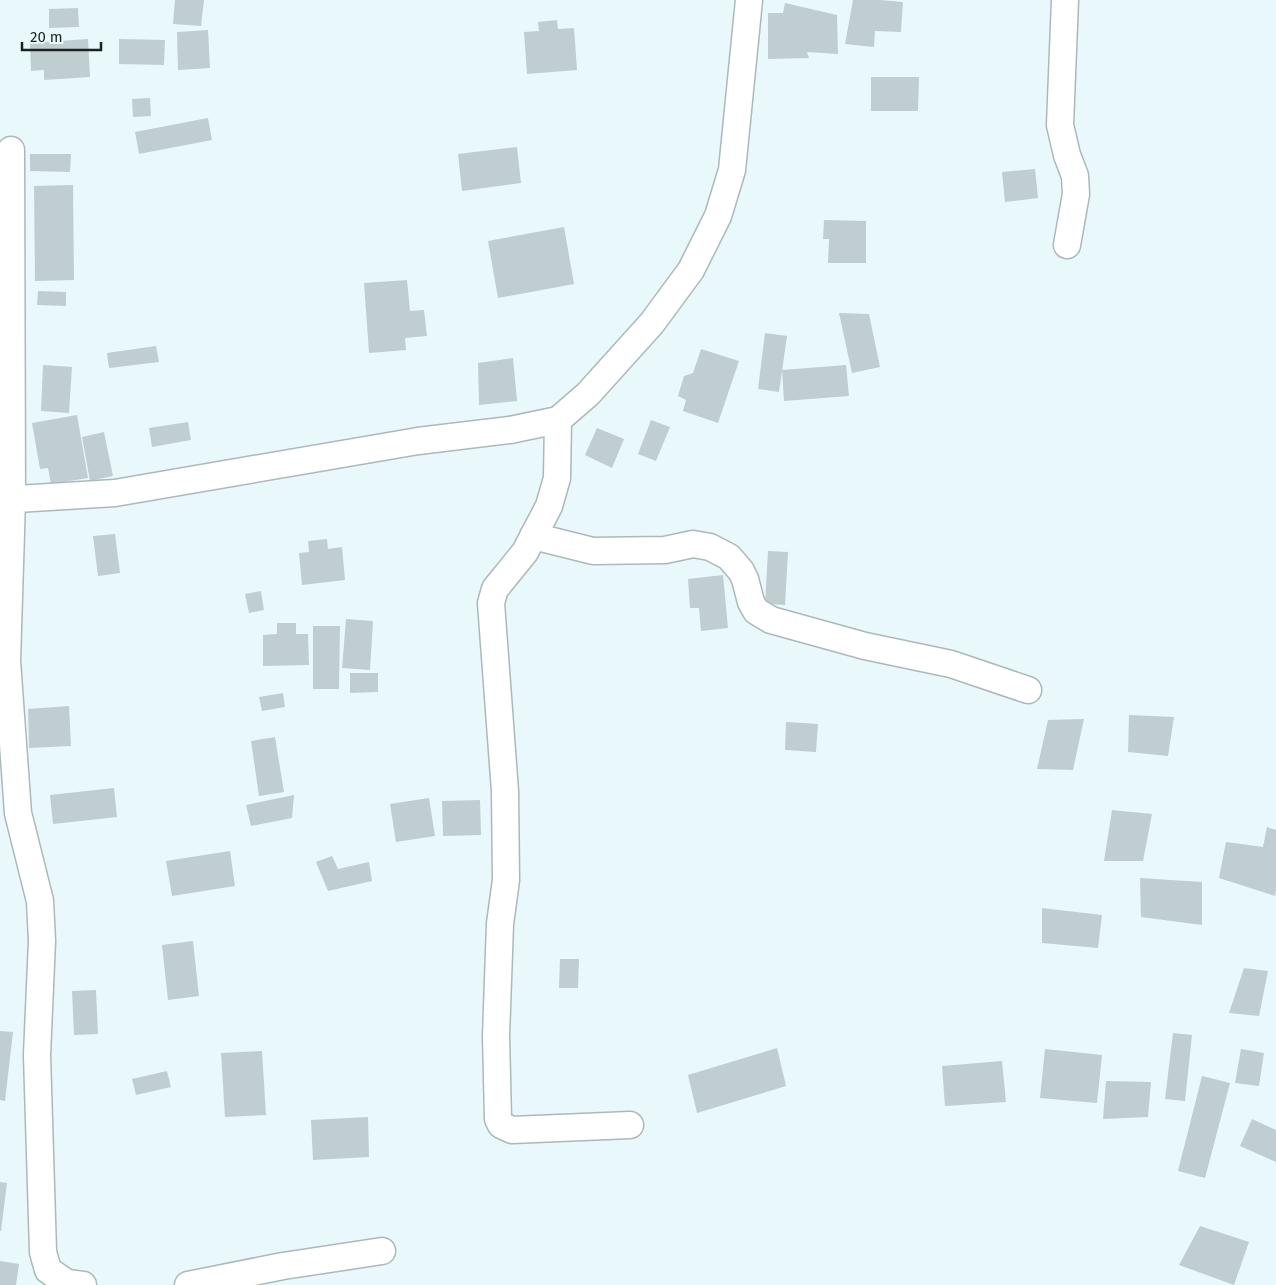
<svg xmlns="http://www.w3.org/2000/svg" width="1276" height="1285" font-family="'Fira Sans',sans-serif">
  <rect width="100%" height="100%" fill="#e9f8fb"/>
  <!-- building -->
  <path fill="#c0ced1" d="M 175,0 L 204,0 L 201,26 L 173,24 Z
    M 853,0 L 880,0 L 903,2 L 901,32 L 875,31 L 874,47 L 845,44 Z
    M 785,3 L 837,15 L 838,54 L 807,52 L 809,58 L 768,59 L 768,13 L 783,13 Z
    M 78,8 L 79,27 L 49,28 L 49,9 Z
    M 557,20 L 558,29 L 574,28 L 577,70 L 527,74 L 524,32 L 539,31 L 538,22 Z
    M 208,30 L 210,68 L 178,70 L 177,32 Z
    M 88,39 L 90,77 L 44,80 L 44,70 L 31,71 L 30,43 Z
    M 119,39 L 165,40 L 164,65 L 119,64 Z
    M 871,77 L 919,77 L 918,111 L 871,111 Z
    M 150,98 L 151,116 L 133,117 L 132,99 Z
    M 208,118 L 212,140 L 139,154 L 135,132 Z
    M 517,147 L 521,183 L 462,191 L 458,154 Z
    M 30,154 L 71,154 L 70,172 L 30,171 Z
    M 1035,169 L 1038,198 L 1005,202 L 1002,172 Z
    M 73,185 L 74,280 L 35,281 L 34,186 Z
    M 824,220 L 866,221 L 866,263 L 828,263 L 829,239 L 823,239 Z
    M 564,227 L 574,284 L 498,298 L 488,241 Z
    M 407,280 L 410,311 L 424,310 L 427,336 L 405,338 L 406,350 L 369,353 L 364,283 Z
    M 38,291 L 66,292 L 66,306 L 37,305 Z
    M 839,313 L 869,314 L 880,367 L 852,373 Z
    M 765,333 L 787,336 L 779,392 L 758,389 Z
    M 156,346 L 159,362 L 109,368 L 107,353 Z
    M 701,349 L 739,361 L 718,423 L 683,411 L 686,400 L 678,396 L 684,376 L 693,373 Z
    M 513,358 L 517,401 L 479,405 L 478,363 Z
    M 43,365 L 72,367 L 69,413 L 41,411 Z
    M 846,365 L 849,396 L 784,401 L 782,370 Z
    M 77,415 L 88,478 L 51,484 L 48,468 L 40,469 L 32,423 Z
    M 651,420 L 670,427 L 656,461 L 638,454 Z
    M 188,422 L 191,440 L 152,447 L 149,428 Z
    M 597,428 L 624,439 L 612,468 L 585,455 Z
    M 104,432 L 113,476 L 90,481 L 82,437 Z
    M 115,534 L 120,573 L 98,576 L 93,536 Z
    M 327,539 L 328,549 L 342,547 L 345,580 L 302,585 L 299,553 L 309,552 L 308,541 Z
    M 768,551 L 788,552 L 785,605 L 765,604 Z
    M 723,575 L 728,628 L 701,631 L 699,608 L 690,608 L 688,579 Z
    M 261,591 L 264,610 L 249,613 L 245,594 Z
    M 346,619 L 373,621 L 370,670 L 342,668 Z
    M 277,623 L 296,623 L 296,634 L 308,634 L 309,665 L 263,666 L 263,635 L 277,634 Z
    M 313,626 L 340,626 L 339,689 L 313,689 Z
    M 350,673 L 378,673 L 378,692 L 350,693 Z
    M 283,693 L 285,707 L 262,711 L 259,697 Z
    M 69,706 L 71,746 L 29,748 L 28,709 Z
    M 1129,715 L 1174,717 L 1168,756 L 1128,752 Z
    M 1084,719 L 1073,770 L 1037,769 L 1048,720 Z
    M 786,722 L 818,724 L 816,752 L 785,750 Z
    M 275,737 L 284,792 L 259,796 L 251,741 Z
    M 114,788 L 117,817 L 53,824 L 50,795 Z
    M 294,795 L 292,818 L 251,826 L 246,805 Z
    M 429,798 L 435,836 L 396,842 L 390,804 Z
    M 480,800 L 481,835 L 443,836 L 442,801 Z
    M 1112,810 L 1152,814 L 1143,861 L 1104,861 Z
    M 1267,827 L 1276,830 L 1276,890 L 1275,896 L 1219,878 L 1226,842 L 1263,847 Z
    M 230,851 L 235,886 L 172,896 L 166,861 Z
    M 332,856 L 338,869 L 369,862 L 372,881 L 328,891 L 316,862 Z
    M 1140,878 L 1202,882 L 1202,925 L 1141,917 Z
    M 1042,908 L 1102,915 L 1098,948 L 1042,943 Z
    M 193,941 L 199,996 L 168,1000 L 162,945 Z
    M 560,959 L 579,959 L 578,988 L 559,988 Z
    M 1244,968 L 1268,971 L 1259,1016 L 1229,1013 Z
    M 96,990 L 98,1034 L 74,1035 L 72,991 Z
    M 0,1031 L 13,1032 L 5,1101 L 0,1100 Z
    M 1173,1033 L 1192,1035 L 1185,1101 L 1165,1099 Z
    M 777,1048 L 786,1086 L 697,1113 L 688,1075 Z
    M 1045,1049 L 1102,1055 L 1097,1103 L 1040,1098 Z
    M 1241,1049 L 1264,1053 L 1259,1086 L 1235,1083 Z
    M 262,1051 L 266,1115 L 225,1117 L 221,1053 Z
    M 1002,1061 L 1006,1102 L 945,1106 L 942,1066 Z
    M 167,1071 L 171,1087 L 136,1095 L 132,1079 Z
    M 1202,1076 L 1230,1083 L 1205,1178 L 1178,1171 Z
    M 1106,1081 L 1151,1082 L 1148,1117 L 1103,1119 Z
    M 368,1117 L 369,1157 L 313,1160 L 311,1120 Z
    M 1252,1119 L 1276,1130 L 1276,1162 L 1240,1146 Z
    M 0,1182 L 7,1183 L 1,1231 L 0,1231 Z
    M 1200,1226 L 1249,1242 L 1234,1285 L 1179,1265 Z
    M 0,1261 L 19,1264 L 16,1285 L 0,1285 Z"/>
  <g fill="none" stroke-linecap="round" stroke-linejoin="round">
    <defs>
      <path id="street" d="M 1065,0 L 1060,125 L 1067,155 L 1075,176 L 1076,194 L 1067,245
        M 11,150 L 12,500 L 7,661 L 18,813 L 40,901 L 42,941 L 37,1055 L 43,1252 L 48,1270 L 67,1283 L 83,1285
        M 558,420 L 557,478 L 549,506 L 525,552 L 495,589 L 491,603 L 505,791 L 506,880 L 500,924 L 496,1036 L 498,1119 L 501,1125 L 512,1130 L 630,1125
        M 0,500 L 115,493 L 418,441 L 510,430 L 558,420 L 588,394 L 652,323 L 691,270 L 718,216 L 732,170 L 749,0
        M 533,536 L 593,551 L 665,550 L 693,544 L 710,547 L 729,557 L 741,571 L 745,579 L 751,602 L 756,611 L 771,620 L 865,646 L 951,664 L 1028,690
        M 188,1285 L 283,1266 L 382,1251"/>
    </defs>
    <!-- street casing -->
    <use href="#street" stroke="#abb9bb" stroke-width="29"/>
    <!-- street -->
    <use href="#street" stroke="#fff" stroke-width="26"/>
  </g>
  <!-- scale -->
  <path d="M22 42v8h79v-8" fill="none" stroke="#1d2324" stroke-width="2.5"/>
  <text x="30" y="42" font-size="15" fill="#1d2324" stroke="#e9f8fb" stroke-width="4" paint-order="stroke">20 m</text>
</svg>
